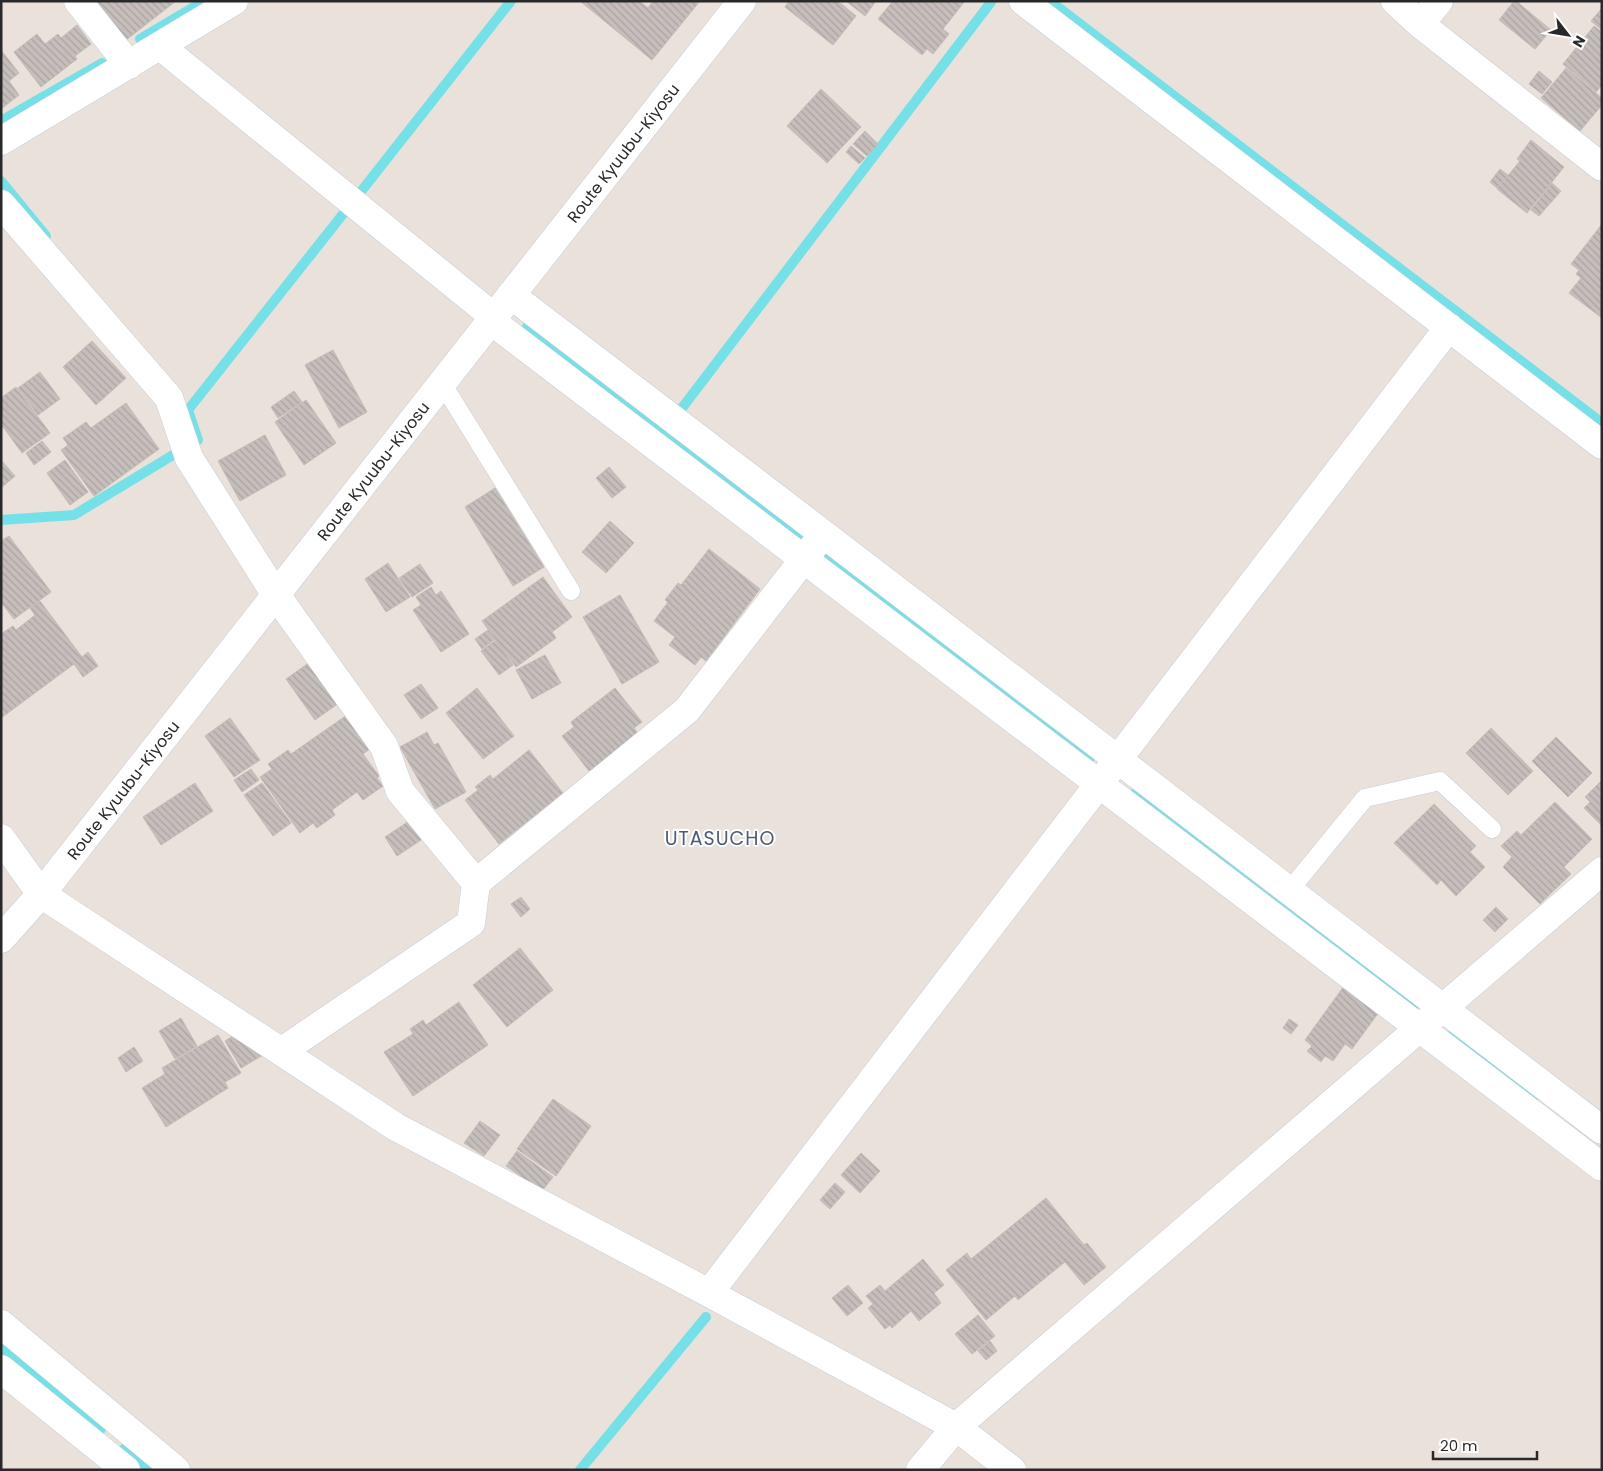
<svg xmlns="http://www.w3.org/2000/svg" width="1603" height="1471" font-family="Poppins,sans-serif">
  <defs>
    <pattern id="building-back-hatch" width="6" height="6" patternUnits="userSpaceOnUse" patternTransform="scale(1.25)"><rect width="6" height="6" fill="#c6bebb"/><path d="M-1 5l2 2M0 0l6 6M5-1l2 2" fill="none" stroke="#aaa3a1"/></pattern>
  </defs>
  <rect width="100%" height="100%" fill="#eae1db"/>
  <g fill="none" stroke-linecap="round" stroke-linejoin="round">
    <!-- stream -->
    <path stroke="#74e0e7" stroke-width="10" d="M 1050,1 L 1602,423
      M 140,39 L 204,1
      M 1,121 L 102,63
      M 1,181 L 46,236
      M 359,194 L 511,1
      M 527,327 L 805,540
      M 679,412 L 991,2
      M 198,440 L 188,410 L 343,214
      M 1,520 L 74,515 L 173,455
      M 823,553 L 1090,758
      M 1135,793 L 1414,1006
      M 1452,1035 L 1534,1098
      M 1,1348 L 101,1429
      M 124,1449 L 150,1470
      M 580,1470 L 706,1317"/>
  </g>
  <!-- building -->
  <path fill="url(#building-back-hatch)" stroke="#c5bcb5" d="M 96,1 L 176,1 L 126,40 Z
    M 580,1 L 639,1 L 648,8 L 653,1 L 700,1 L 652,60 Z
    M 789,1 L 838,1 L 856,16 L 833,45 L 785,7 Z
    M 846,1 L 876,1 L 865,16 Z
    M 893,1 L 965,1 L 943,29 L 949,34 L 933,54 L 927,49 L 922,55 L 878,19 Z
    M 1514,1 L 1516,1 L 1551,30 L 1535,49 L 1499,20 Z
    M 1602,8 L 1602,30 L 1591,21 Z
    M 77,25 L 91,44 L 75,56 L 77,59 L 41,87 L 14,52 L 37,34 L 45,44 L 58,34 L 61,38 Z
    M 1594,26 L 1602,32 L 1602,85 L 1596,92 L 1563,64 Z
    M 1,50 L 19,73 L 9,81 L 19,95 L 1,109 Z
    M 1566,68 L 1602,98 L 1602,105 L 1580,131 L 1541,98 Z
    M 1539,71 L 1552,82 L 1542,94 L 1529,84 Z
    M 821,89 L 861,127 L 827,163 L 787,126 Z
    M 865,131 L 878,144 L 867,156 L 853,144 Z
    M 1531,140 L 1564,167 L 1527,213 L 1497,189 L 1520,161 L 1517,159 Z
    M 851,146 L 865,158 L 859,164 L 846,152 Z
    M 1500,169 L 1508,175 L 1497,188 L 1490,182 Z
    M 1552,183 L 1561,191 L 1539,216 L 1531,210 Z
    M 1602,224 L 1602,318 L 1569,293 L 1581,278 L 1576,274 L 1579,270 L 1571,264 Z
    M 92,341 L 126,378 L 96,405 L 63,367 Z
    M 333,350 L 367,412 L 339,428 L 305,365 Z
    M 40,372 L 60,399 L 38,415 L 18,388 Z
    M 16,387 L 50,433 L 22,453 L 1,424 L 1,398 Z
    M 294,391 L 302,402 L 278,418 L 271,407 Z
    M 306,400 L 336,443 L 304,465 L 275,422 Z
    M 126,403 L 159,449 L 94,496 L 61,450 L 68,445 L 63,438 L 86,422 L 91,428 Z
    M 265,435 L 286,475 L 240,501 L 218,461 Z
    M 42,441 L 51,452 L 34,465 L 26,453 Z
    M 1,460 L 15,476 L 1,488 Z
    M 65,460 L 88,492 L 70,505 L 47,473 Z
    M 609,467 L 626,487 L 612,498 L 596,478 Z
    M 495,488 L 544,567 L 513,586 L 465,507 Z
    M 610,521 L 634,543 L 606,573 L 582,552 Z
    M 9,536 L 51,592 L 14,619 L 1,602 L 1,541 Z
    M 709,549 L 760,589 L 706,661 L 701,657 L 695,665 L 669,645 L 675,637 L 654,621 L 668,602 L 665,600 L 678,583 L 681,585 Z
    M 388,563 L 410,597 L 386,612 L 365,579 Z
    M 420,564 L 433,583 L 412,597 L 399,578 Z
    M 543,577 L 572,617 L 552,632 L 556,638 L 516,667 L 482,621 Z
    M 431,587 L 436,595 L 441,591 L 469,634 L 441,652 L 413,610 L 421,605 L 416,597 Z
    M 620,595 L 659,662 L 622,684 L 583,617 Z
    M 40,601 L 82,657 L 88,652 L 98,666 L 83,677 L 74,664 L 1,718 L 1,634 L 13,626 L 16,630 L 35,615 L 30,608 Z
    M 488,630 L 495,639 L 482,649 L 475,639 Z
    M 496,640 L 513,665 L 499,675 L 481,651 Z
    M 545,655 L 561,683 L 532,699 L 516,670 Z
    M 310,662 L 339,703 L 315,720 L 286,679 Z
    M 421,684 L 438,708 L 421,719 L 404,695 Z
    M 477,688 L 514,736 L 483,759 L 446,713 Z
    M 615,688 L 642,722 L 634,728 L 638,734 L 589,771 L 562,736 L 574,727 L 571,722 Z
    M 347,715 L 371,748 L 363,754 L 379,776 L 377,778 L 383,786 L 363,800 L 357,792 L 332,810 L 335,815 L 317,828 L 313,823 L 300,833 L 260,777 L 272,769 L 268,764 L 288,750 L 291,754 Z
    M 230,718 L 260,760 L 234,777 L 205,736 Z
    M 1491,728 L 1533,771 L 1508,795 L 1466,753 Z
    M 427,732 L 434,745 L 438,743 L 466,792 L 435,809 L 400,747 Z
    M 1556,737 L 1592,773 L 1568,797 L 1532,761 Z
    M 529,750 L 563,793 L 499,844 L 465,800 L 478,790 L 475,787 L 490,775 L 493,779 Z
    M 251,769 L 259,780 L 242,792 L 234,780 Z
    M 1602,780 L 1602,826 L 1584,808 L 1590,802 L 1585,797 Z
    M 195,783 L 213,811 L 161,845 L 143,817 Z
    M 262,783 L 291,823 L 273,836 L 244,795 Z
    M 1555,802 L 1592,839 L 1564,867 L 1571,874 L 1540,904 L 1503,867 L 1512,857 L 1501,846 L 1517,831 L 1521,835 Z
    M 1434,804 L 1476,846 L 1470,852 L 1485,867 L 1456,896 L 1441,880 L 1437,885 L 1394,843 Z
    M 409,821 L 421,840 L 397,856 L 385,837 Z
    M 521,897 L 530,909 L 521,917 L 511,904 Z
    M 1496,907 L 1508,919 L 1495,932 L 1483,920 Z
    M 520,948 L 553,990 L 507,1027 L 473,985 Z
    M 1344,986 L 1379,1012 L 1352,1049 L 1345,1044 L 1333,1061 L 1325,1056 L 1321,1062 L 1307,1051 L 1312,1046 L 1305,1040 Z
    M 459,1002 L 488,1045 L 413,1096 L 384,1052 L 413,1034 L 410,1029 L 423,1020 L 426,1025 Z
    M 181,1018 L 197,1046 L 175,1059 L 159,1031 Z
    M 1289,1019 L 1298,1025 L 1291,1034 L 1283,1028 Z
    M 218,1035 L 241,1073 L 225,1082 L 228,1088 L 166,1127 L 142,1088 L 165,1074 L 162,1068 Z
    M 233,1036 L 263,1055 L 241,1068 L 225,1041 Z
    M 134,1047 L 143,1061 L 126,1072 L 118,1058 Z
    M 553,1099 L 591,1126 L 556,1176 L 517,1149 Z
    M 480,1121 L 500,1135 L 484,1156 L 464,1143 Z
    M 517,1151 L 553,1177 L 542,1191 L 506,1166 Z
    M 861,1153 L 880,1171 L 860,1193 L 841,1175 Z
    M 835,1183 L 845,1192 L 830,1209 L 820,1200 Z
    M 1046,1198 L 1084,1245 L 1087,1243 L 1106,1267 L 1084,1285 L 1065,1262 L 1018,1300 L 1015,1296 L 986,1320 L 946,1270 L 967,1253 L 971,1259 Z
    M 923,1259 L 944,1285 L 934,1293 L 941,1303 L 919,1321 L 911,1311 L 892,1328 L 890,1325 L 885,1329 L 868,1308 L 873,1304 L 866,1296 L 880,1285 L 885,1291 Z
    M 848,1285 L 863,1303 L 847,1316 L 832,1298 Z
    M 978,1315 L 995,1336 L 972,1354 L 955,1334 Z
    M 990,1341 L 997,1351 L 986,1360 L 978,1351 Z"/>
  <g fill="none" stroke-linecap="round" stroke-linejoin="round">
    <defs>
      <path id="lane" d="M 442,383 L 571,591
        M 1289,891 L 1365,798 L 1440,781 L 1492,829"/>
      <path id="street" d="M 78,1 L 129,65
        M 1023,1 L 1602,445
        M 1395,1 L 1420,24 L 1602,167
        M 1420,24 L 1439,1
        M 160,46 L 494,317
        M 1,141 L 234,1
        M 1,204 L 169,398 L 189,458 L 276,595 L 384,746 L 400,791 L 476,883 L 471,923 L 282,1051
        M 511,295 L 1602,1130
        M 491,321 L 1602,1167
        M 1,838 L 41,894 L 396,1127 L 709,1293 L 956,1427 L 1012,1470
        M 476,883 L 687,710 L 814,546
        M 709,1293 L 1449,327
        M 1,1324 L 176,1470
        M 1,1369 L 126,1470
        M 920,1470 L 956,1427 L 1602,871"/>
      <path id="secondary" d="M 1,939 L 41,894 L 742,1"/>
    </defs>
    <!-- lane casing -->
    <use href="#lane" stroke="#c7cdd6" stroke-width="19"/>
    <!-- street casing -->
    <use href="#street" stroke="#c7cdd6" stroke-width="29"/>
    <!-- secondary casing -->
    <use href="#secondary" stroke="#c7cdd6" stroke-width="29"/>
    <!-- lane -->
    <use href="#lane" stroke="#fff" stroke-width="18"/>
    <!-- street -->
    <use href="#street" stroke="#fff" stroke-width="28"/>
    <!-- secondary -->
    <use href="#secondary" stroke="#fff" stroke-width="28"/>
  </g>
  <g text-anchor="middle" stroke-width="4" stroke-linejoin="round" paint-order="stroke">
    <!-- street labels -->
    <g font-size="16" fill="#292929" stroke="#fff">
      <text transform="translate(623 153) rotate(-52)" y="6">Route Kyuubu-Kiyosu</text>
      <text transform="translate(373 471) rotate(-52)" y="6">Route Kyuubu-Kiyosu</text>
      <text transform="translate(123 790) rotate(-52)" y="6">Route Kyuubu-Kiyosu</text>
    </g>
    <!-- quarter labels -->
    <g font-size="19" letter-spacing="1" fill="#4c5c76" stroke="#fff">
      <text x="720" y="845">UTASUCHO</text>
    </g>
  </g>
  <!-- border -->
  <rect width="1603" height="1471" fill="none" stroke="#292929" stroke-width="5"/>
  <!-- north arrow -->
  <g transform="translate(1568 35) rotate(121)" stroke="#ffffff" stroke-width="4" paint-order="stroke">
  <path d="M0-4L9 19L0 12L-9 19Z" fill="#292929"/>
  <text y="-8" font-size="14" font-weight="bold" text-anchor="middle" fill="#292929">N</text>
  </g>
  <!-- scale -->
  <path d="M1433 1451v8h104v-8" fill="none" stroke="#292929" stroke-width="2.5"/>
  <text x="1440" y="1451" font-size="15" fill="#292929" stroke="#ffffff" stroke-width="4" paint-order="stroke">20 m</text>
</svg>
